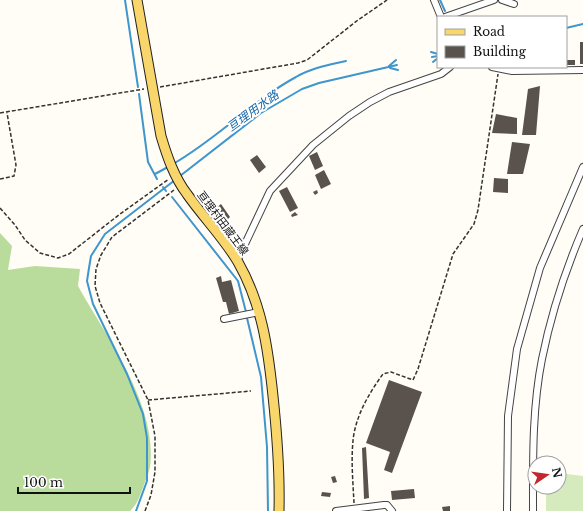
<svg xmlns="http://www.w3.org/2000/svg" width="583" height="511" font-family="'Libre Baskerville','Noto Sans JP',serif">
  <rect width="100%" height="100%" fill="#fffdf5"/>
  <!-- green -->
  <path fill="#d5ebbd" d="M 559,473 L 583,476 L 583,511 L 546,511 L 546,487 L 559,487 Z"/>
  <!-- forest -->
  <path fill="#b9dc9c" d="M 0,233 L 12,246 L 8,270 L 35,266 L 80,269 L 78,286 C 107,338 158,405 150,467 C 149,473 146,479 144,485 C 140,495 138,504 130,511 L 0,511 Z"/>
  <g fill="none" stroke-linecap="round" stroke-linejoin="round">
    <!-- stream -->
    <path stroke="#3f96cf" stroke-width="2" d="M 125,0 L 138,87
      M 440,0 L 445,11
      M 566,28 L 583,24
      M 431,52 L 438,54
      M 432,57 L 438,56
      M 433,62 L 438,58
      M 389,66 L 396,60
      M 390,68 L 398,70
      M 139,94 L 148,162 L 157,179
      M 173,164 C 217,139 252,101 296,77 C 311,68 329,65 346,61
      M 155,174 L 168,167
      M 180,176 L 261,113 L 302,89 L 319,83 L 397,65
      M 163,187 L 166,191
      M 172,197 L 238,281 L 246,312
      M 247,318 L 261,377 L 267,447 L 268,511
      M 136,511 L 147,481 L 147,438 L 143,414 L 127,374 L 93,304 L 87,281 L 89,268 L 91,256 L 105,234 L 175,180"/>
  </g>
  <!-- building -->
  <path fill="#5a524d" d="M 580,42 L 583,42 L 583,64 L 580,64 Z
    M 566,60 L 575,60 L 575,65 L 566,65 Z
    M 540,86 L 536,135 L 522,135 L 528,89 Z
    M 496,114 L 517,118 L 517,134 L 492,133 Z
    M 512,142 L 530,144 L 523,174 L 507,174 Z
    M 317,152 L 323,166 L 315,170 L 309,156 Z
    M 257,155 L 266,167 L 259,173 L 250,160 Z
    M 324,170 L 331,184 L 321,189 L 315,175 Z
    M 494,178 L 508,179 L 508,193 L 493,192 Z
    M 287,187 L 298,208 L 290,212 L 279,191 Z
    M 317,190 L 318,193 L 315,195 L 313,192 Z
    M 221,204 L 230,217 L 226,221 L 234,231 L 227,235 L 221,228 L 225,224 L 218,215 L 214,218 L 210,213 Z
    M 295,212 L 298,215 L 292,217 L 291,215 Z
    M 240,237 L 243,238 L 240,243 L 237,241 Z
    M 221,276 L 222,282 L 231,280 L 239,311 L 229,314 L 226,302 L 223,302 L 216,278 Z
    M 389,380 L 422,392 L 392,473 L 384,470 L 390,452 L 366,443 Z
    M 366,447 L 369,498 L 364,499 L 362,448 Z
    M 335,476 L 337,482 L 333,483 L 331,477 Z
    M 414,489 L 415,498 L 392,500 L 391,491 Z
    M 322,492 L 331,493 L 330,497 L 321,496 Z
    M 450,506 L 450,511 L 443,511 L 442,507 Z"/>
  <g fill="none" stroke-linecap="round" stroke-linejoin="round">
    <defs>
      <path id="minor" d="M 434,0 L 441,17
        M 502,0 L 514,4
        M 445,17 L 494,0
        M 492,67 L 512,71 L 583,70
        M 237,261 L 270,191 L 313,145 L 349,116 L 370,102 L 389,92 L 441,74 L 450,67
        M 224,319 L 259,312
        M 336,511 L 384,505 L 387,505 L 392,511
        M 507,511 L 508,416 L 517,349 L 540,268 L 583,167
        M 533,511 C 533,461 532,409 542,359 C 551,314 565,271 583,229"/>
      <path id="primary" d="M 137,0 L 161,136 C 167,156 174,177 187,194 C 203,217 224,238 238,262 C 262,304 268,348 273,396 C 277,434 280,472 279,511"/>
    </defs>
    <!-- minor casing -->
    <use href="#minor" stroke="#444" stroke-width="8"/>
    <!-- primary casing -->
    <use href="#primary" stroke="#222" stroke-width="11"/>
    <!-- path -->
    <path stroke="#333" stroke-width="1.5" stroke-dasharray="4 2" stroke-linecap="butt" d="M 160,87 L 298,63 L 307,60 L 358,20 L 387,0
      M 0,113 L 144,89
      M 0,179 L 14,176 L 16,165 L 7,113
      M 0,208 L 15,225 L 25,240 L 40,253 L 58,258 L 69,254 L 120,214 L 169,179
      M 148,400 L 251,391
      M 354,503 C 353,483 351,461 353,441 C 355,417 369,393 383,374 L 391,372 L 413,380 L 418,369 L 453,254 L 474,224 L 478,210 L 498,74
      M 145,511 L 151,495 L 155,472 L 155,436 L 148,400 L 100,303 L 95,286 L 96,269 L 101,255 L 112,237 L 174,190"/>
    <!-- minor -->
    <use href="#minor" stroke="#fff" stroke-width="6"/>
    <!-- primary -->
    <use href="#primary" stroke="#f9d66b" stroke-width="9"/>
  </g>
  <g text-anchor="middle" stroke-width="4" stroke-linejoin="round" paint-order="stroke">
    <!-- street labels -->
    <g font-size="11" fill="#111" stroke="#fff">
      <text transform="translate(223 223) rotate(53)" y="4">亘理村田蔵王線</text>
    </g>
    <!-- water labels -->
    <g font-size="12" font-style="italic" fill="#1768a6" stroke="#fff">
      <text transform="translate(253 111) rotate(-36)" y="4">亘理用水路</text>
    </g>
  </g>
  <!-- legend -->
  <rect x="437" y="16" width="130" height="52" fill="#ffffff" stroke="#a0a0a0"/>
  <rect x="445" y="29" width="20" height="6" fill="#f9d66b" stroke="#a0a0a0"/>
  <text x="473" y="36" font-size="12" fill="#111111">Road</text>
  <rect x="445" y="46" width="20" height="12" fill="#5a524d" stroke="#a0a0a0"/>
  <text x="473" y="56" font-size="12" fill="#111111">Building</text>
  <!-- north arrow -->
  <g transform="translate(547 475) rotate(77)"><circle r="19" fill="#ffffff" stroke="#a0a0a0"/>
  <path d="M0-3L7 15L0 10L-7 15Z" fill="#c4262e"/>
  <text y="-6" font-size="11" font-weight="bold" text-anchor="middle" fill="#111111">N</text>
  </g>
  <!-- scale -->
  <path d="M18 487v6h112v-6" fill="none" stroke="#111111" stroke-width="2"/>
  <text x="24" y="487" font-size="12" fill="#111111" stroke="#ffffff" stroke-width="3" paint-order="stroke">100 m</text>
</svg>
